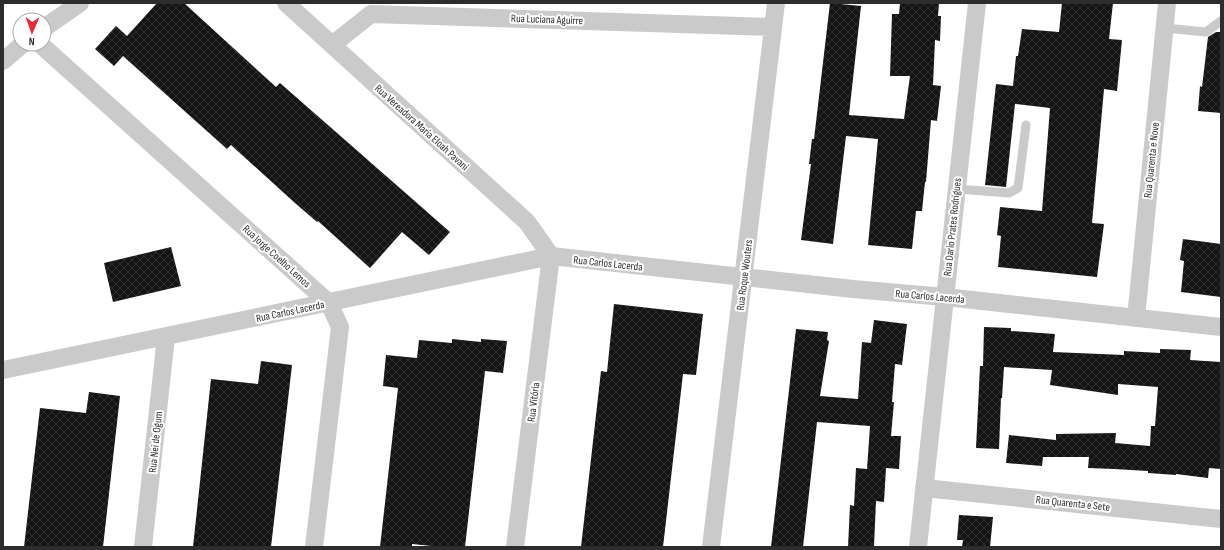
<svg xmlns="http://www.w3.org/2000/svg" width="1224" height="550" font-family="'Sofia Sans Condensed',sans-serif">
  <defs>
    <pattern id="building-cross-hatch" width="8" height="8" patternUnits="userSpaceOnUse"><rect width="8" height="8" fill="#141414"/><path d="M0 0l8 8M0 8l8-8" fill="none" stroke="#2e2e2e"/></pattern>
  </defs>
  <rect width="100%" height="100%" fill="#fff"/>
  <!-- building -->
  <path fill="url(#building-cross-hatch)" d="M 157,3 L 184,3 L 276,87 L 280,83 L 450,232 L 429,255 L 402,232 L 370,268 L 318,221 L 317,222 L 295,203 L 231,145 L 227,149 L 123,56 L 114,66 L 95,49 L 116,26 L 127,36 Z
    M 830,3 L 861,6 L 849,115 L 904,119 L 910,76 L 890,76 L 892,14 L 899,14 L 900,3 L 939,3 L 938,16 L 941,16 L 940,41 L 935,40 L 933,85 L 941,86 L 937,121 L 931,120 L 926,182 L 925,182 L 922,211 L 916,211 L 912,249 L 868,245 L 878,139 L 846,136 L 833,244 L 801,240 L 811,164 L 809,164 L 812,139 L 814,139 Z
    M 1062,3 L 1113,3 L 1109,39 L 1122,40 L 1117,91 L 1104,89 L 1092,223 L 1104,224 L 1097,277 L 998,267 L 1001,236 L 997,235 L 1000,207 L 1042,211 L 1050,108 L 1015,104 L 1006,187 L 985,185 L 996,84 L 1013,86 L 1016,56 L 1018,56 L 1022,29 L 1059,32 Z
    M 1216,32 L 1221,32 L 1221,113 L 1198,111 L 1200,86 L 1202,87 L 1208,37 Z
    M 1183,239 L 1221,244 L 1221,297 L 1181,292 L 1184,261 L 1180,260 Z
    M 171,247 L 181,286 L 113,302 L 104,263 Z
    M 614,304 L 703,314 L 696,375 L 683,374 L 663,547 L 581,547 L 601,371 L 607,372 Z
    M 874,320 L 907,324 L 902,365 L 895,364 L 892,402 L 894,402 L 891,436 L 901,436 L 899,469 L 886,468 L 884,502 L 876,501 L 874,547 L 848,547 L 850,505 L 854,506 L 856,468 L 867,469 L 870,426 L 817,422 L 803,547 L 771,547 L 796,329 L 828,332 L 827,340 L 829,341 L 820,396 L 858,399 L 862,342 L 871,343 Z
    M 984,327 L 1011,328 L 1011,331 L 1055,334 L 1053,352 L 1124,355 L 1124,351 L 1160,353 L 1160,349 L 1191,350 L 1190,360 L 1221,362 L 1221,469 L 1209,468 L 1208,478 L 1176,474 L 1176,475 L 1148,473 L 1148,471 L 1114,469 L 1088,468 L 1089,457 L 1043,457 L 1042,466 L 1006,463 L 1009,435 L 1056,440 L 1056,434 L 1116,433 L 1115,443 L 1150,446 L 1151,426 L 1155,426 L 1158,387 L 1118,384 L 1118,395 L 1050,385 L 1052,370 L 1004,367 L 1002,398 L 1001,398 L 999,449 L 976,448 L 980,366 L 983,366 Z
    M 452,339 L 481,342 L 481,339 L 507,341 L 503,373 L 485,371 L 465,547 L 441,547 L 412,544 L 412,547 L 380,547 L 398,388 L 383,386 L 386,355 L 417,358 L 419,340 L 452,343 Z
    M 261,361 L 292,365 L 271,547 L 193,547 L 211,379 L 258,384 Z
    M 89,392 L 120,396 L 103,547 L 24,547 L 40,408 L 86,413 Z
    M 959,515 L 993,517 L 990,547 L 962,547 L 963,540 L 957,540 Z"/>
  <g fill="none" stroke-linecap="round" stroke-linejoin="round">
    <!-- lane -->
    <path stroke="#cacaca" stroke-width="9" d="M 1165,28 L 1206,32 L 1221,21
      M 957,189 L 1009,193 L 1018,188 L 1026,125"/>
    <!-- street -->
    <path stroke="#cacaca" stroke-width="18" d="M 286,3 L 527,222 L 551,256 L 515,547
      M 44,28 L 80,3
      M 40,44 L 329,303 L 340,327 L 314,547
      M 332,45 L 371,14 L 773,27
      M 3,61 L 23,44
      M 1136,318 L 1167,3
      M 3,370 L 551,256 L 853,289 L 945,297 L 1221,327
      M 924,488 L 1221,519
      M 143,547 L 166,337
      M 711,547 L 776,3
      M 918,547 L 977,3"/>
  </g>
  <g text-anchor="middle" stroke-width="4" stroke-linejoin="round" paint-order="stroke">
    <!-- street labels -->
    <g font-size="11" fill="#2d2d2d" stroke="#fff">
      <text transform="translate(547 19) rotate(2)" y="4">Rua Luciana Aguirre</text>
      <text transform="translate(422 127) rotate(42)" y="4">Rua Vereadora Maria Eloah Pavani</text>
      <text transform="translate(1151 160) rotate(-84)" y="4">Rua Quarenta e Nove</text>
      <text transform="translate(952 227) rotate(-84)" y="4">Rua Dario Prates Rodrigues</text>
      <text transform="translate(277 256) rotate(42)" y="4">Rua Jorge Coelho Lemos</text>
      <text transform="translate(608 263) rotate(6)" y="4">Rua Carlos Lacerda</text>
      <text transform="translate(744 275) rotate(-83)" y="4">Rua Roque Wouters</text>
      <text transform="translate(930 296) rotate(5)" y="4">Rua Carlos Lacerda</text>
      <text transform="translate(290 311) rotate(-12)" y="4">Rua Carlos Lacerda</text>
      <text transform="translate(533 402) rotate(-83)" y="4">Rua Vitória</text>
      <text transform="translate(155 442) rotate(-84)" y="4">Rua Nei de Ogum</text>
      <text transform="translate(1073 503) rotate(6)" y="4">Rua Quarenta e Sete</text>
    </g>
  </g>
  <!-- border -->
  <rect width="1224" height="550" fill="none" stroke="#2d2d2d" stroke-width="8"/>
  <!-- north arrow -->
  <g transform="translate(32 32) rotate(182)"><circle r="19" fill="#ffffff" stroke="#ababab"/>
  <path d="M0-3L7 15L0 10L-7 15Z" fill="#ea2939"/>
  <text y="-6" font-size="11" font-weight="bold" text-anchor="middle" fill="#2d2d2d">N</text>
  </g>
</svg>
